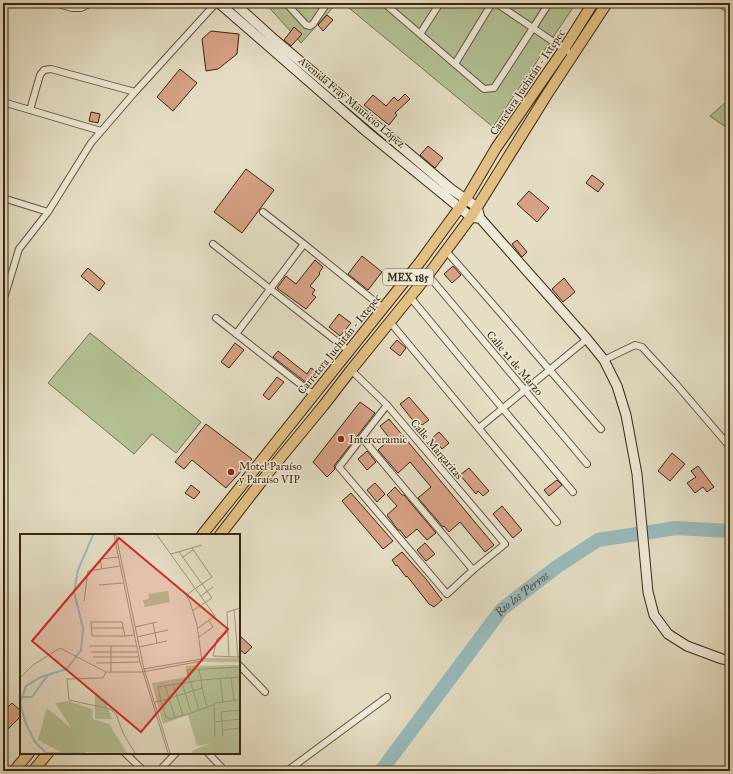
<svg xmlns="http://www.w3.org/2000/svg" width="733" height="774" font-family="'IM FELL Great Primer',serif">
  <rect width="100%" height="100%" fill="#e5dec4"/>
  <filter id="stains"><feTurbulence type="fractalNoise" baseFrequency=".005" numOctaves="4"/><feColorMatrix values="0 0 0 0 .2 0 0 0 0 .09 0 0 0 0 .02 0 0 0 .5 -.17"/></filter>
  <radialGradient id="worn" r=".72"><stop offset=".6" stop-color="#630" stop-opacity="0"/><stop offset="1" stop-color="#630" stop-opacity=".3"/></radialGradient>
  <!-- green -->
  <path fill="#b4c195" stroke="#777452" d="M 265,3 L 337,3 L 301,43 Z
    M 343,3 L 576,3 L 493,127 Z
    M 725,103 L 730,109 L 730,130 L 710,116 Z
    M 90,333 L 201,422 L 176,453 L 152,434 L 134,454 L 48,383 Z"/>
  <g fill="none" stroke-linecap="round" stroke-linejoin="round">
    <!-- river -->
    <path stroke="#98bbbc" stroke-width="14" id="s1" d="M 381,771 L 502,609 L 558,566 L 598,540 L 676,528 L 730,531"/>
  </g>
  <!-- building -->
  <path fill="#d6a186" stroke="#3a260e" d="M 327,15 L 333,20 L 323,31 L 318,25 Z
    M 294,27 L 302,34 L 291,46 L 284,40 Z
    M 211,31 L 239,34 L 237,54 L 218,69 L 206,71 L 202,39 Z
    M 180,69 L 197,83 L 173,111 L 157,97 Z
    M 405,94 L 410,99 L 395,113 L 397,115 L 389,125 L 364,105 L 373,95 L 386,106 L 394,97 L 398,101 Z
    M 91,112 L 100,114 L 98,123 L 89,121 Z
    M 428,146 L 443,158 L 435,168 L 420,155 Z
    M 246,169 L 274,190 L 242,233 L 214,212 Z
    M 592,175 L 604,184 L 598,192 L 586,183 Z
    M 529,191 L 549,208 L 537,222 L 517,204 Z
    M 517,240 L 527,252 L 522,257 L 512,244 Z
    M 362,256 L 382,272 L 368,290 L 348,274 Z
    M 315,260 L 323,267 L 319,273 L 320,274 L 310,286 L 315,290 L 312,294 L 316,297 L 306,309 L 277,288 L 286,276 L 296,284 Z
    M 453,266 L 461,275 L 452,283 L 444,274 Z
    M 88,268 L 105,283 L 99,291 L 81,276 Z
    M 564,278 L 575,292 L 563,302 L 552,289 Z
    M 339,314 L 351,323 L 340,336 L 329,327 Z
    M 397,340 L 406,348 L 400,356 L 390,348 Z
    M 235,343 L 244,350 L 229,368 L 221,362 Z
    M 278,351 L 307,374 L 311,368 L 317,372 L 308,384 L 273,357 Z
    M 277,377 L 284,382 L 269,400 L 263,395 Z
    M 409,397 L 429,420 L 422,425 L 418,420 L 415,423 L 400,404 Z
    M 360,402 L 375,413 L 334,466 L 335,469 L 327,477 L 313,462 Z
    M 389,419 L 494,545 L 485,552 L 460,522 L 449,532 L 444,526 L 443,527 L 418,498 L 431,487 L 410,462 L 398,473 L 378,450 L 390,439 L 380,426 Z
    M 206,424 L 252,459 L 226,488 L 192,460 L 184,469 L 175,462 Z
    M 439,432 L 449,443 L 442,449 L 438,444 L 435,446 L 430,440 Z
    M 367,451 L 376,462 L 367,470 L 358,459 Z
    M 672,453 L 685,464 L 670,481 L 658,471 Z
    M 698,466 L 714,487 L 707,492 L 703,487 L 695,493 L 687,483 L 696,477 L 691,471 Z
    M 469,468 L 489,491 L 483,496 L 478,491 L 476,494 L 460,475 Z
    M 557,480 L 562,485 L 549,496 L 544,490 Z
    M 375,483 L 385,494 L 377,502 L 367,490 Z
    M 191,485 L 200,492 L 194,499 L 185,493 Z
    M 395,487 L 402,495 L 404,495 L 409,501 L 436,533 L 427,540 L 417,529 L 406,538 L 400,530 L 398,530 L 387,515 L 397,506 L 387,495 Z
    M 351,493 L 393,541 L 383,549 L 342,501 Z
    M 502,506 L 522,530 L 513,538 L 493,514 Z
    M 425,543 L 435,554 L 426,561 L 417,550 Z
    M 402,552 L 426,579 L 442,600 L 434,607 L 429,604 L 407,576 L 406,577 L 397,565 L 396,566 L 392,560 Z
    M 239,635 L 252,647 L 245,654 L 239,649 Z
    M 12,703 L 21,711 L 21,716 L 8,729 L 3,724 L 3,712 Z"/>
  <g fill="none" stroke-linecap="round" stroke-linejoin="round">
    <defs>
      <path id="lane" d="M 717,3 L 730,12"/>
      <path id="street" d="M 55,3 L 72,8 L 81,8 L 91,3
        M 286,3 L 306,25 L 310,26 L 313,24 L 327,3
        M 384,3 L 484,89 L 494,88 L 533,28 L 567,51
        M 496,3 L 533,28 L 549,3
        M 420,34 L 440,3
        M 455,64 L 492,3
        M 3,102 L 101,131
        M 30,110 L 40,75 L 44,70 L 51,69 L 135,92
        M 3,198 L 48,212
        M 263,212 L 304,244 L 383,308
        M 213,244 L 349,351
        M 446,251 C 499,310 549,370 601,429
        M 428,275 L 587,464
        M 3,294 L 5,295 L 19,249 L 48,212 L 91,143 L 135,92 L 216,3
        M 410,297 L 503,409 L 573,492
        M 216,318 L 314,395
        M 390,322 L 557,522
        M 236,334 L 304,244
        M 604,360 L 635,345 L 642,347 L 676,384 L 730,447
        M 351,370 L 387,405 L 505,544 L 473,570 L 447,594 L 339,467 L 387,405
        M 479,428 L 587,339
        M 362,438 L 473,570
        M 239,665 L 265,692
        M 125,753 L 144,771
        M 208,753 L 225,771
        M 159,771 L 176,753
        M 287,771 L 387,697"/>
      <path id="secondary" d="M 219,3 L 367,132 L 471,217 L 477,218
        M 234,3 L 275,40 L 451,189 L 477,207 L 480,218 L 587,339 L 604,360 L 617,386 L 626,415 L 637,474 L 648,592 L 654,615 L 668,634 L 687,646 L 722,659 L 730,661"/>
      <path id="primary" d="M 202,535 L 420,262 L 466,199 L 496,148 L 564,49 L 593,3
        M 220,535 L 268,473 L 324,405 L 351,370 L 428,275 L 471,217 L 546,96 L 607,3
        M 14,771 L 29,753
        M 33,771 L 48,753"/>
    </defs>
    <!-- lane casing -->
    <use href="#lane" stroke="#65543c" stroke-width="5"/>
    <!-- street casing -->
    <use href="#street" stroke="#65543c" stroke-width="8"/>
    <!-- secondary casing -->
    <use href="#secondary" stroke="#3a260e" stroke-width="11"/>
    <!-- primary casing -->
    <use href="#primary" stroke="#3a260e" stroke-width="12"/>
    <!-- lane -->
    <use href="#lane" stroke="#eeead9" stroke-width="3"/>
    <!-- street -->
    <use href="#street" stroke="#eeead9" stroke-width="6"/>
    <!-- secondary -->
    <use href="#secondary" stroke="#eeead9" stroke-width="9"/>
    <!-- primary -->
    <use href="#primary" stroke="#e2bf82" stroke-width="10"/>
  </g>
  <!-- markers -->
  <g fill="#8f2418" stroke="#eeead9" stroke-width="1.5">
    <circle cx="341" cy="439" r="4"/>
    <circle cx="231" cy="472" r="4"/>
  </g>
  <g text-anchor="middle" stroke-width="3" stroke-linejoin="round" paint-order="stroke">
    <!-- shield labels -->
    <rect fill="#eeead9" stroke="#70614b" stroke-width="1" x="383" y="269" width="50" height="16" rx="3"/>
    <g font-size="10" font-weight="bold" fill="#3a260e">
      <text x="408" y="281">MEX 185</text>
    </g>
    <!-- street labels -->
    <g font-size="11" fill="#3a260e" stroke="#eeead9">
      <text transform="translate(527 82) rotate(-56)" y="4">Carretera Juchitán - Ixtepec</text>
      <text transform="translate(352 102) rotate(40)" y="4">Avenida Fray Mauricio López</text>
      <text transform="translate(339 344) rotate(-51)" y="4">Carretera Juchitán - Ixtepec</text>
      <text transform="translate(515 363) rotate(50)" y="4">Calle 21 de Marzo</text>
      <text transform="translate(437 449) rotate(50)" y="4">Calle Margaritas</text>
    </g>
    <!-- poi labels -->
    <g font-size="11" fill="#3a260e" stroke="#eeead9" text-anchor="start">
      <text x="349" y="443">Interceramic</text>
      <text x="239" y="470">Motel Paraíso<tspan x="239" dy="13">y Paraíso VIP</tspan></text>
    </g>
    <!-- water labels -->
    <g font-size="12" font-style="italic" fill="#524b3a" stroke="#eeead9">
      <text dy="4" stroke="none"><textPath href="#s1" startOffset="227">Rio los Perros</textPath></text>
    </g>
  </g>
  <!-- overview -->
  <g transform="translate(20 534)">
    <rect width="220" height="220" fill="#e5dec4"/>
    <path d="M 148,57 L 150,68 L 125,73 L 123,66 L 129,65 L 128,60 ZM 220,131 L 220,219 L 172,219 L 173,216 L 189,210 L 177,212 L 168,181 L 143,190 L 132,149 L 167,143 L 166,132 ZM 75,161 L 85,166 L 92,185 L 75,185 ZM 48,167 L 72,175 L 73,185 L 89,190 L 107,219 L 41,218 L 18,206 L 27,174 L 52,195 L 35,169 Z" fill="#b4c195"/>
    <path fill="none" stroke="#98bbbc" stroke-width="2" d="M 3,163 L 12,163 L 27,142M 65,219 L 26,219 L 15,208 L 6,190 L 0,169 L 6,152 L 21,143 L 47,135 L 61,116 L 63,94 L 54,58 L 58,36 L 73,1"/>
    <path fill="none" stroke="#a1947b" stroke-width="1" d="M 94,1 L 120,128 L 148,219M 96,1 L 124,135 L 150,219M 137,1 L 195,82 L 178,94M 172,14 L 192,43 L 166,61 L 170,68 L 177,91 L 182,127M 159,18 L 192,64 L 172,77M 151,20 L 182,11M 163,23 L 173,16M 82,35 L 80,25 L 98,23M 79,51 L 103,49M 181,62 L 193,53M 64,67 L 68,37 L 100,32M 214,75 L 218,123M 133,89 L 137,109M 115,93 L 137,88M 72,94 L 103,94M 208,98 L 197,105 L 193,122 L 220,123M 105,102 L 102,88 L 71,88 L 72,102 L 105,102 L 114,101M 117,103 L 148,96M 179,103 L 193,93 L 189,87M 69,112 L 116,112M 119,113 L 147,107M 71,118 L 117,118M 73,123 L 118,123M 209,123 L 207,78 L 220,74M 76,129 L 120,128M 123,135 L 182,125 L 220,125M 179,135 L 181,146 L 220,143M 86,138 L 83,144 L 47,145 L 49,166 L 90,175 L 96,180 L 103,199 L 115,219M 91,138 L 91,112M 211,143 L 214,167M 0,144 L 13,131 L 40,114 L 86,138 L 122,138 L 182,127 L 220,127M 200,144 L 203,168M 162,149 L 171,178M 153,150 L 163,181M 145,152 L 155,183M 135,168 L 141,167 L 138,153 L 181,146 L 182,154M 187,173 L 182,154 L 141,167 L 146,183 L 150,185 L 171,179 L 193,171M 179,176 L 167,136 L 220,133M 194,188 L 220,185M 203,196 L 220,194M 203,202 L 201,178 L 220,176M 195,203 L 194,169 L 220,166"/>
    <path fill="#d62828" fill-opacity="0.15" stroke="#d62828" stroke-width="2" d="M 99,4 L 208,95 L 121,198 L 12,107 Z"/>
    <rect width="220" height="220" fill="none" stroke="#3a260e" stroke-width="2"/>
  </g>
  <!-- margin -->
  <rect width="733" height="774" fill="none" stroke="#e5dec4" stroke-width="16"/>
  <rect x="4" y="4" width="725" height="766" fill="none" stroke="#3a260e" stroke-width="2"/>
  <rect x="8" y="8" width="717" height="758" fill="none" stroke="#3a260e"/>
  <rect width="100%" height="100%" filter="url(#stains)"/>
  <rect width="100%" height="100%" fill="url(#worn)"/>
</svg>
